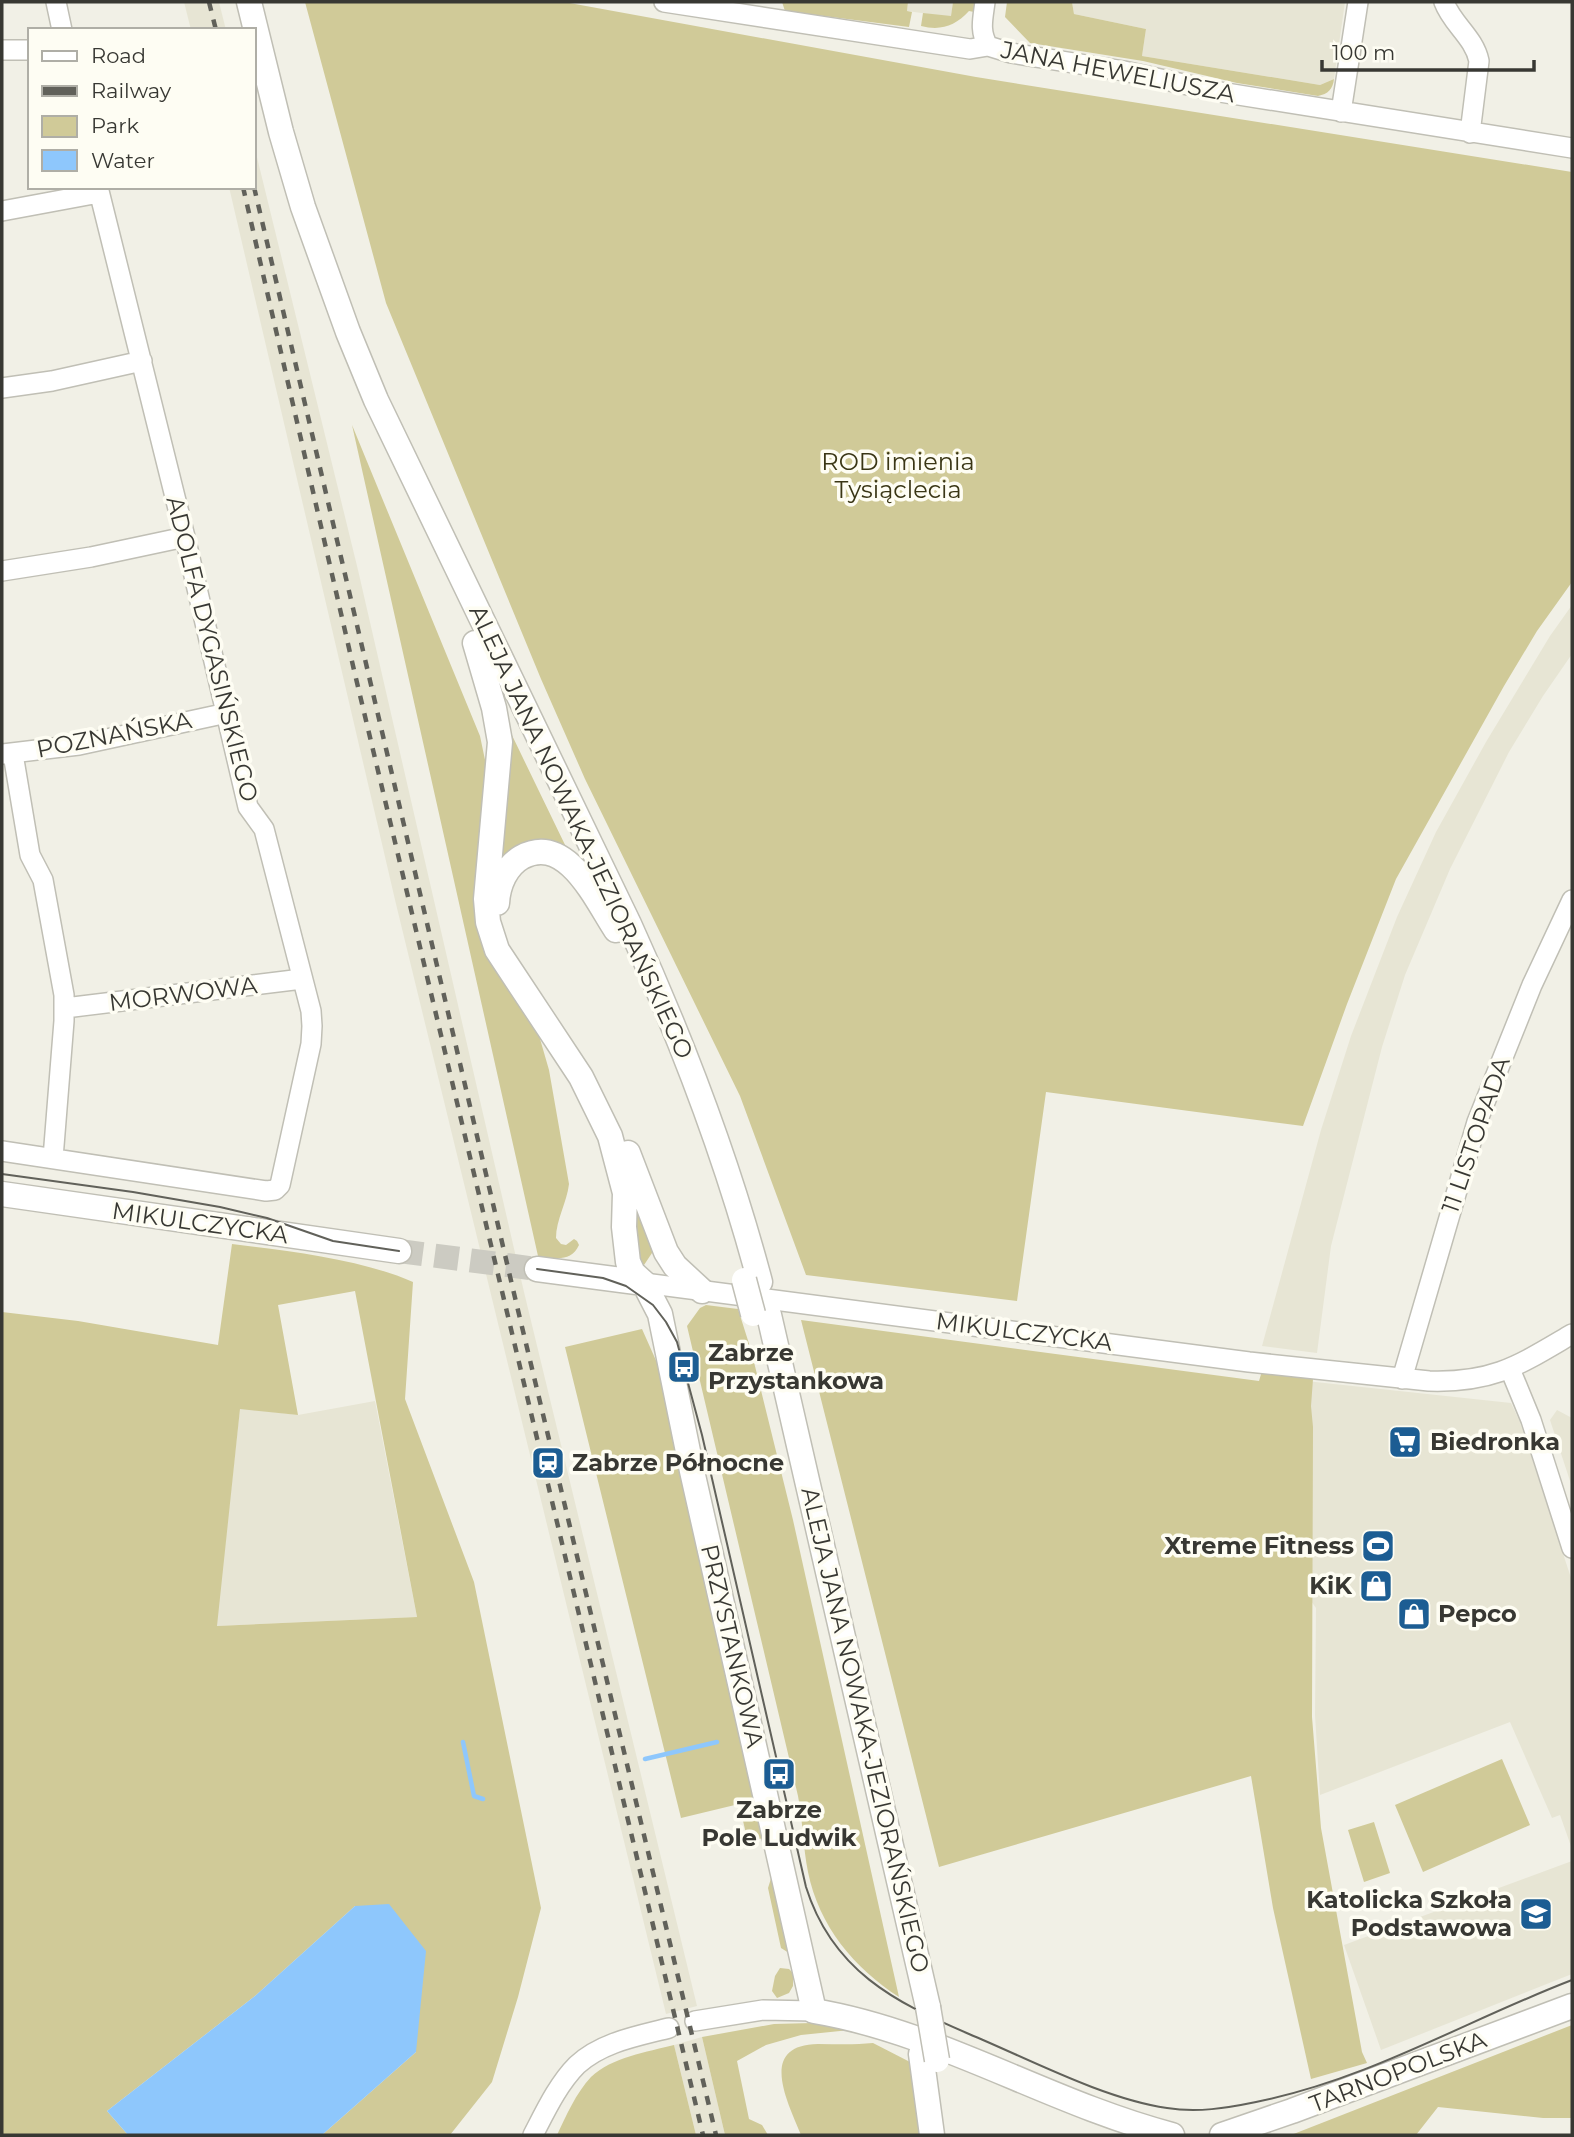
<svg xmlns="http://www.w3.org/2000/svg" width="1574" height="2137" font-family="Montserrat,sans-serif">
  <rect width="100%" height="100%" fill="#f1f0e6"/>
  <!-- built -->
  <path fill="#e7e5d4" d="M 184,2 L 219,2 L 226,30 L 191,30 Z
    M 908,2 L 953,2 L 951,17 L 907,11 Z
    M 1072,2 L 1345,2 L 1334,79 L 1320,85 L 1142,56 L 1146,29 L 1074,14 Z
    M 254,145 L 358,570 L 524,1292 L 697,2006 L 666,2014 L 396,904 L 229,187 L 254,187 Z
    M 1572,605 L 1572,654 L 1543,696 L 1509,752 L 1450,869 L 1405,975 L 1382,1047 L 1331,1246 L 1317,1353 L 1262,1346 L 1321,1130 L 1351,1036 L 1397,917 L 1436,832 L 1486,742 L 1550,636 Z
    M 1306,1381 L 1511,1403 L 1520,1422 L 1572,1581 L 1572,1849 L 1560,1815 L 1552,1818 L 1510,1722 L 1320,1795 L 1315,1715 L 1316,1608 L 1297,1581 Z
    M 375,1401 L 417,1617 L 216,1626 L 240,1408 L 298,1415 Z
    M 1557,1410 L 1572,1418 L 1572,1487 L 1550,1420 Z
    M 1572,1861 L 1572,1974 L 1381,2050 L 1344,1945 Z
    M 702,2037 L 725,2135 L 696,2135 L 674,2045 Z"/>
  <!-- green -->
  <path fill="#d0ca98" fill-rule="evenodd" d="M 305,2 L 564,2 L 976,77 L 1572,172 L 1572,582 L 1537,631 L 1504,686 L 1396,879 L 1347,1004 L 1303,1126 L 1046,1092 L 1017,1301 L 806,1275 L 740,1096 L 585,779 L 541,679 L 386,303 Z
    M 782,2 L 908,2 L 907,11 L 912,12 L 909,27 L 785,11 Z
    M 953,2 L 976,2 L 974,12 L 969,11 C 955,26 941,31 921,26 L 923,13 L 951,16 Z
    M 1007,2 L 1072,2 L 1074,14 L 1146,29 L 1142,56 L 1320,85 L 1334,79 C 1333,89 1328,94 1318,96 L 1237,83 L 1143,61 L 1030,43 L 1005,17 Z
    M 352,425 L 480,736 L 489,779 L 481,874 L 536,1025 L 549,1070 L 569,1184 C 567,1202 556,1220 556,1238 L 561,1244 L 566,1245 L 574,1239 L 577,1241 L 579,1245 C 571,1263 554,1258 538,1256 Z
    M 507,725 L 568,851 L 498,872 Z
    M 634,1190 L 654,1250 L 642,1268 L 639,1268 Z
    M 232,1244 C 289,1251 361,1259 413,1282 L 405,1399 L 474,1582 L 541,1908 L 518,1997 L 492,2082 L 450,2135 L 322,2135 L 416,2052 L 355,1906 L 255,1996 L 107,2111 L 128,2135 L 2,2135 L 2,1312 L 78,1321 L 218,1345 ZM 355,1291 L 417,1617 L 217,1626 L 240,1409 L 298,1415 L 278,1305 Z
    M 706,1305 L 738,1309 L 751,1350 L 793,1520 L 899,1997 C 854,1968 819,1926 808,1872 C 803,1847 803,1822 798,1796 L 687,1326 L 700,1308 Z
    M 801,1320 L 1259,1381 L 1262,1371 L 1313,1379 L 1311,1406 L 1313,1427 L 1312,1717 L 1321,1828 L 1362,2052 L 1367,2063 L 1311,2079 L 1273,1908 L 1251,1776 L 939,1867 Z
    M 642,1329 L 658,1365 L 767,1837 L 748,1842 L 739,1804 L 681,1818 L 565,1347 Z
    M 1502,1759 L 1530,1825 L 1423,1872 L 1395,1805 Z
    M 1374,1822 L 1390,1873 L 1364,1882 L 1348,1830 Z
    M 774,1869 L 789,1953 L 781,1948 L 768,1888 Z
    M 780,1968 L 789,1969 L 793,1973 L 793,1986 L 789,1993 L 777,1998 L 772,1991 L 775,1976 Z
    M 812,2023 L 850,2030 L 801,2035 L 766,2045 L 737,2061 L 749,2119 L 762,2125 L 768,2135 L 725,2135 L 702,2037 L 774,2024 Z
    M 1572,2025 L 1572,2118 L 1543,2118 L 1438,2107 L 1416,2135 L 1291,2135 Z
    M 873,2043 L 910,2062 L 920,2135 L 801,2135 C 788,2102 757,2045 818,2044 C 837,2044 854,2045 873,2043 Z
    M 674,2045 L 696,2135 L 557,2135 C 566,2116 576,2093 591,2077 C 612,2057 647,2052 674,2045 Z"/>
  <!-- water -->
  <path fill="#8ec7fc" d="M 389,1904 L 426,1951 L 416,2052 L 322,2135 L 128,2135 L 107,2111 L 255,1996 L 355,1906 Z"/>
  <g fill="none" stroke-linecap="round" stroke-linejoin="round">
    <!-- stream -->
    <path stroke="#8ec7fc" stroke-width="4.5" d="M 463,1742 L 474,1796 L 483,1799
      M 645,1759 L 717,1742"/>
    <!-- major-tunnel -->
    <path stroke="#cccbc2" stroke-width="24" stroke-dasharray="24 12" stroke-linecap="butt" d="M 399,1251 L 537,1269"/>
    <defs>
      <path id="minor" d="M 56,2 L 62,30
        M 664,2 L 970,49 L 988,46 L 1011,53 L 1124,71 L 1220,92 L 1572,148
        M 985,2 C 983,18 979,31 988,46
        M 1444,2 C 1452,24 1474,37 1479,61 L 1470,133
        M 2,50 L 30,50
        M 1341,112 L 1358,2
        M 2,211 L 99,193
        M 2,388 L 52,381 L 142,361
        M 2,571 L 91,557 L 185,537
        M 3,754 L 79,745 L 227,713
        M 13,754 L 30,855 L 43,880 L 64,995 L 64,1021 L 53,1158
        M 65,1008 L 302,979
        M 2,1151 L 266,1191 L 275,1190 L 280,1185 L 311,1044 L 312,1026 L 311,1011 L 264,829 L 248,807 L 185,537 L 98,187
        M 644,1283 L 1249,1362 L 1429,1381 C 1494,1383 1519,1365 1572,1334
        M 1510,1369 L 1531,1420 L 1572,1548
        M 1402,1379 L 1477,1122 L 1532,985 L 1572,900
        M 695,2021 L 763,2010 L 814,2011
        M 533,2135 C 545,2112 558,2084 577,2065 C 602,2042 638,2036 669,2028"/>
      <path id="major" d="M 249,2 L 281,132 L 303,207 L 348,332 L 376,400 L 629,924 C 682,1040 727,1158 760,1282
        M 475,643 L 494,708 L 500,742 L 486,899 L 488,922 L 497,950 L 581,1077 L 610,1136 L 625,1193 L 624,1227 L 628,1262 L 633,1273 L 644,1283 L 660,1314 L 692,1471 L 814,2011 C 939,2032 1049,2103 1172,2135
        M 497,903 C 498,885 506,866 522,857 C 567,833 596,900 616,930
        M 628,1153 L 666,1252 L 675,1266 L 702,1291
        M 2,1194 L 399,1251
        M 537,1269 L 644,1283
        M 769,1315 L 928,2007
        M 921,2054 L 932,2135
        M 1222,2135 L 1292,2111 L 1572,2006"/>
    </defs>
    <!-- minor casing -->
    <use href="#minor" stroke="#c0bfb5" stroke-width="22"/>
    <!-- major casing -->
    <use href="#major" stroke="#c0bfb5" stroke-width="27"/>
    <!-- minor -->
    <use href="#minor" stroke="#fff" stroke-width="19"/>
    <!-- major -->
    <use href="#major" stroke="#fff" stroke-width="24"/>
    <!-- tram -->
    <path stroke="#61615a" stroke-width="2" d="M 2,1174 L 133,1192 L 220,1207 L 267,1218 L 333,1241 L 399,1251
      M 537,1269 L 603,1278 L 626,1286 L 653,1305 L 666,1322 L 677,1342 L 702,1435 L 806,1887 C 832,1970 894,2002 969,2034 C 1029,2059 1104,2099 1167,2108 C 1197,2113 1227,2108 1256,2102 C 1370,2079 1465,2021 1572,1980"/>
    <!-- rail -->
    <path stroke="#61615a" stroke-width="4.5" stroke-dasharray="9 9" stroke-linecap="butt" d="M 209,2 L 216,30
      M 243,187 L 354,670 L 703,2135
      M 254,187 L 517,1306 L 716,2135"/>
    <defs>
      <path id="major-bridge" d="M 744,1280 L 753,1314
        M 928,2007 L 937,2060"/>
    </defs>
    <!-- major-bridge casing -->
    <use href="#major-bridge" stroke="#c0bfb5" stroke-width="27" stroke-linecap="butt"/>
    <!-- major-bridge -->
    <use href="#major-bridge" stroke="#fff" stroke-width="24"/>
  </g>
  <!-- icons -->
  <defs>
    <symbol id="bus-square" viewBox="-11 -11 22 22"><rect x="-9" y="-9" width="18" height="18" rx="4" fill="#1c5d93" stroke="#fefdf3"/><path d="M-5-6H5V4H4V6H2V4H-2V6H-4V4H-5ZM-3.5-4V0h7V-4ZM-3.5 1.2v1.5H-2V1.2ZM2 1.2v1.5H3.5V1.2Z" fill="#fff"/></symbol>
    <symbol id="supermarket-square" viewBox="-11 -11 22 22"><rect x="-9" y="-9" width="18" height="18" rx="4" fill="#1c5d93" stroke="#fefdf3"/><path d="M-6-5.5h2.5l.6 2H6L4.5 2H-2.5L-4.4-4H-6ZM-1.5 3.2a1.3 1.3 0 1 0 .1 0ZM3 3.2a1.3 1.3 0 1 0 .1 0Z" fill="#fff"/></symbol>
    <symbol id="station-square" viewBox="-11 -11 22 22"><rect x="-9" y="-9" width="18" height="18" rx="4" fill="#1c5d93" stroke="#fefdf3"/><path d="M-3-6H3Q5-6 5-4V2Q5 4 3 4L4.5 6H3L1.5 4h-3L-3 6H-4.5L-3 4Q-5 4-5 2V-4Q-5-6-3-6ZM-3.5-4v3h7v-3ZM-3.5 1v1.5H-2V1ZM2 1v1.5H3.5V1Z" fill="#fff"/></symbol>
    <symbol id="stadium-square" viewBox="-11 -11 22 22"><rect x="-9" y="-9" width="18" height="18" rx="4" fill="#1c5d93" stroke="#fefdf3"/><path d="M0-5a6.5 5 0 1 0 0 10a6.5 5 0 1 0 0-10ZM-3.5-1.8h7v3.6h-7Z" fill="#fff"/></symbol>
    <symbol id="shop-square" viewBox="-11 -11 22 22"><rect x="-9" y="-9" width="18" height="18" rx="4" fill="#1c5d93" stroke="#fefdf3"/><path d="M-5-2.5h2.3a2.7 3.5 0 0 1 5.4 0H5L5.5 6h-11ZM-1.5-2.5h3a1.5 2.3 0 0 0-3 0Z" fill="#fff"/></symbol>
    <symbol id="school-square" viewBox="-11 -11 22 22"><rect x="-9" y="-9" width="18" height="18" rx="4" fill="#1c5d93" stroke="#fefdf3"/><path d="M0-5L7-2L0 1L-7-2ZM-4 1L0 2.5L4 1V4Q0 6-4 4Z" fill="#fff"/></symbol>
  </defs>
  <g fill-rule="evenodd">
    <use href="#bus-square" x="665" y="1348" width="38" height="38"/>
    <use href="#supermarket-square" x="1386" y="1423" width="38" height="38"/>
    <use href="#station-square" x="529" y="1444" width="38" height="38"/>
    <use href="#stadium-square" x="1359" y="1527" width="38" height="38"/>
    <use href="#shop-square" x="1357" y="1567" width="38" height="38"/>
    <use href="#shop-square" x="1395" y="1595" width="38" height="38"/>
    <use href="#bus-square" x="760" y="1755" width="38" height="38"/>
    <use href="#school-square" x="1517" y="1895" width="38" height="38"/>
  </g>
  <g text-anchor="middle" stroke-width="7" stroke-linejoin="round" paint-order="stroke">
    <!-- street labels -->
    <g font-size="24" fill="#383833" stroke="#fefdf3">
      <text transform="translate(1118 72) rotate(11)" y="8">JANA HEWELIUSZA</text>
      <text transform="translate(212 649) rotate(76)" y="8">ADOLFA DYGASIŃSKIEGO</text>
      <text transform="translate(114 735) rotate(-11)" y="8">POZNAŃSKA</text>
      <text transform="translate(581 832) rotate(65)" y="8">ALEJA JANA NOWAKA-JEZIORAŃSKIEGO</text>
      <text transform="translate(183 994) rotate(-7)" y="8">MORWOWA</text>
      <text transform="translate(1476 1135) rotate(-71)" y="8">11 LISTOPADA</text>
      <text transform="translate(200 1223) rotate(8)" y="8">MIKULCZYCKA</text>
      <text transform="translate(1024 1332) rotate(7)" y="8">MIKULCZYCKA</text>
      <text transform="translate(732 1646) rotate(77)" y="8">PRZYSTANKOWA</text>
      <text transform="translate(865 1730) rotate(77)" y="8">ALEJA JANA NOWAKA-JEZIORAŃSKIEGO</text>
      <text transform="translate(1398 2072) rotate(-21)" y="8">TARNOPOLSKA</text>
    </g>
    <!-- park labels -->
    <g font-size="24" fill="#3a3615" stroke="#fefdf3">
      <text x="898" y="470">ROD imienia<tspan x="898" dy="28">Tysiąclecia</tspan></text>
    </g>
    <!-- poi labels -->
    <g font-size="24" font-weight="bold" fill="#383833" stroke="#fefdf3" text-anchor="start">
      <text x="708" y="1361">Zabrze<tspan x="708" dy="28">Przystankowa</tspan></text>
      <text x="1430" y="1450">Biedronka</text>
      <text x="572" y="1471">Zabrze Północne</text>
      <text x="1354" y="1554" text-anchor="end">Xtreme Fitness</text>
      <text x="1352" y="1594" text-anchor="end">KiK</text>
      <text x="1438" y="1622">Pepco</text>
      <text x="779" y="1818" text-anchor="middle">Zabrze<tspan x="779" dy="28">Pole Ludwik</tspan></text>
      <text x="1512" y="1908" text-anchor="end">Katolicka Szkoła<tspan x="1512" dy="28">Podstawowa</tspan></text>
    </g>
  </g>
  <!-- border -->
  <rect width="1574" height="2137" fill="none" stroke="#383833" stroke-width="7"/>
  <!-- legend -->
  <rect x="28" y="28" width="228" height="161" fill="#fefdf3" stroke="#afaea6" stroke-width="2"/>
  <rect x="42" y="51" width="35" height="10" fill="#ffffff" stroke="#afaea6" stroke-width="2"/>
  <text x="91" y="63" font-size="21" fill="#383833">Road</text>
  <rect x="42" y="86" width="35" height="10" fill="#61615a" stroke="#afaea6" stroke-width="2"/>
  <text x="91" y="98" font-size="21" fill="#383833">Railway</text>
  <rect x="42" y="116" width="35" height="21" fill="#d0ca98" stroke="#afaea6" stroke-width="2"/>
  <text x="91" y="133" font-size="21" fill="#383833">Park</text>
  <rect x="42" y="150" width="35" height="21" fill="#8ec7fc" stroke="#afaea6" stroke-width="2"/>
  <text x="91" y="168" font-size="21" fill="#383833">Water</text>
  <!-- scale -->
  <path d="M1322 60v10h212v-10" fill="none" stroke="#383833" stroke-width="3.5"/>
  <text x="1332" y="60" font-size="21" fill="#383833" stroke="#fefdf3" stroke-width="5" paint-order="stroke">100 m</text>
</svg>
